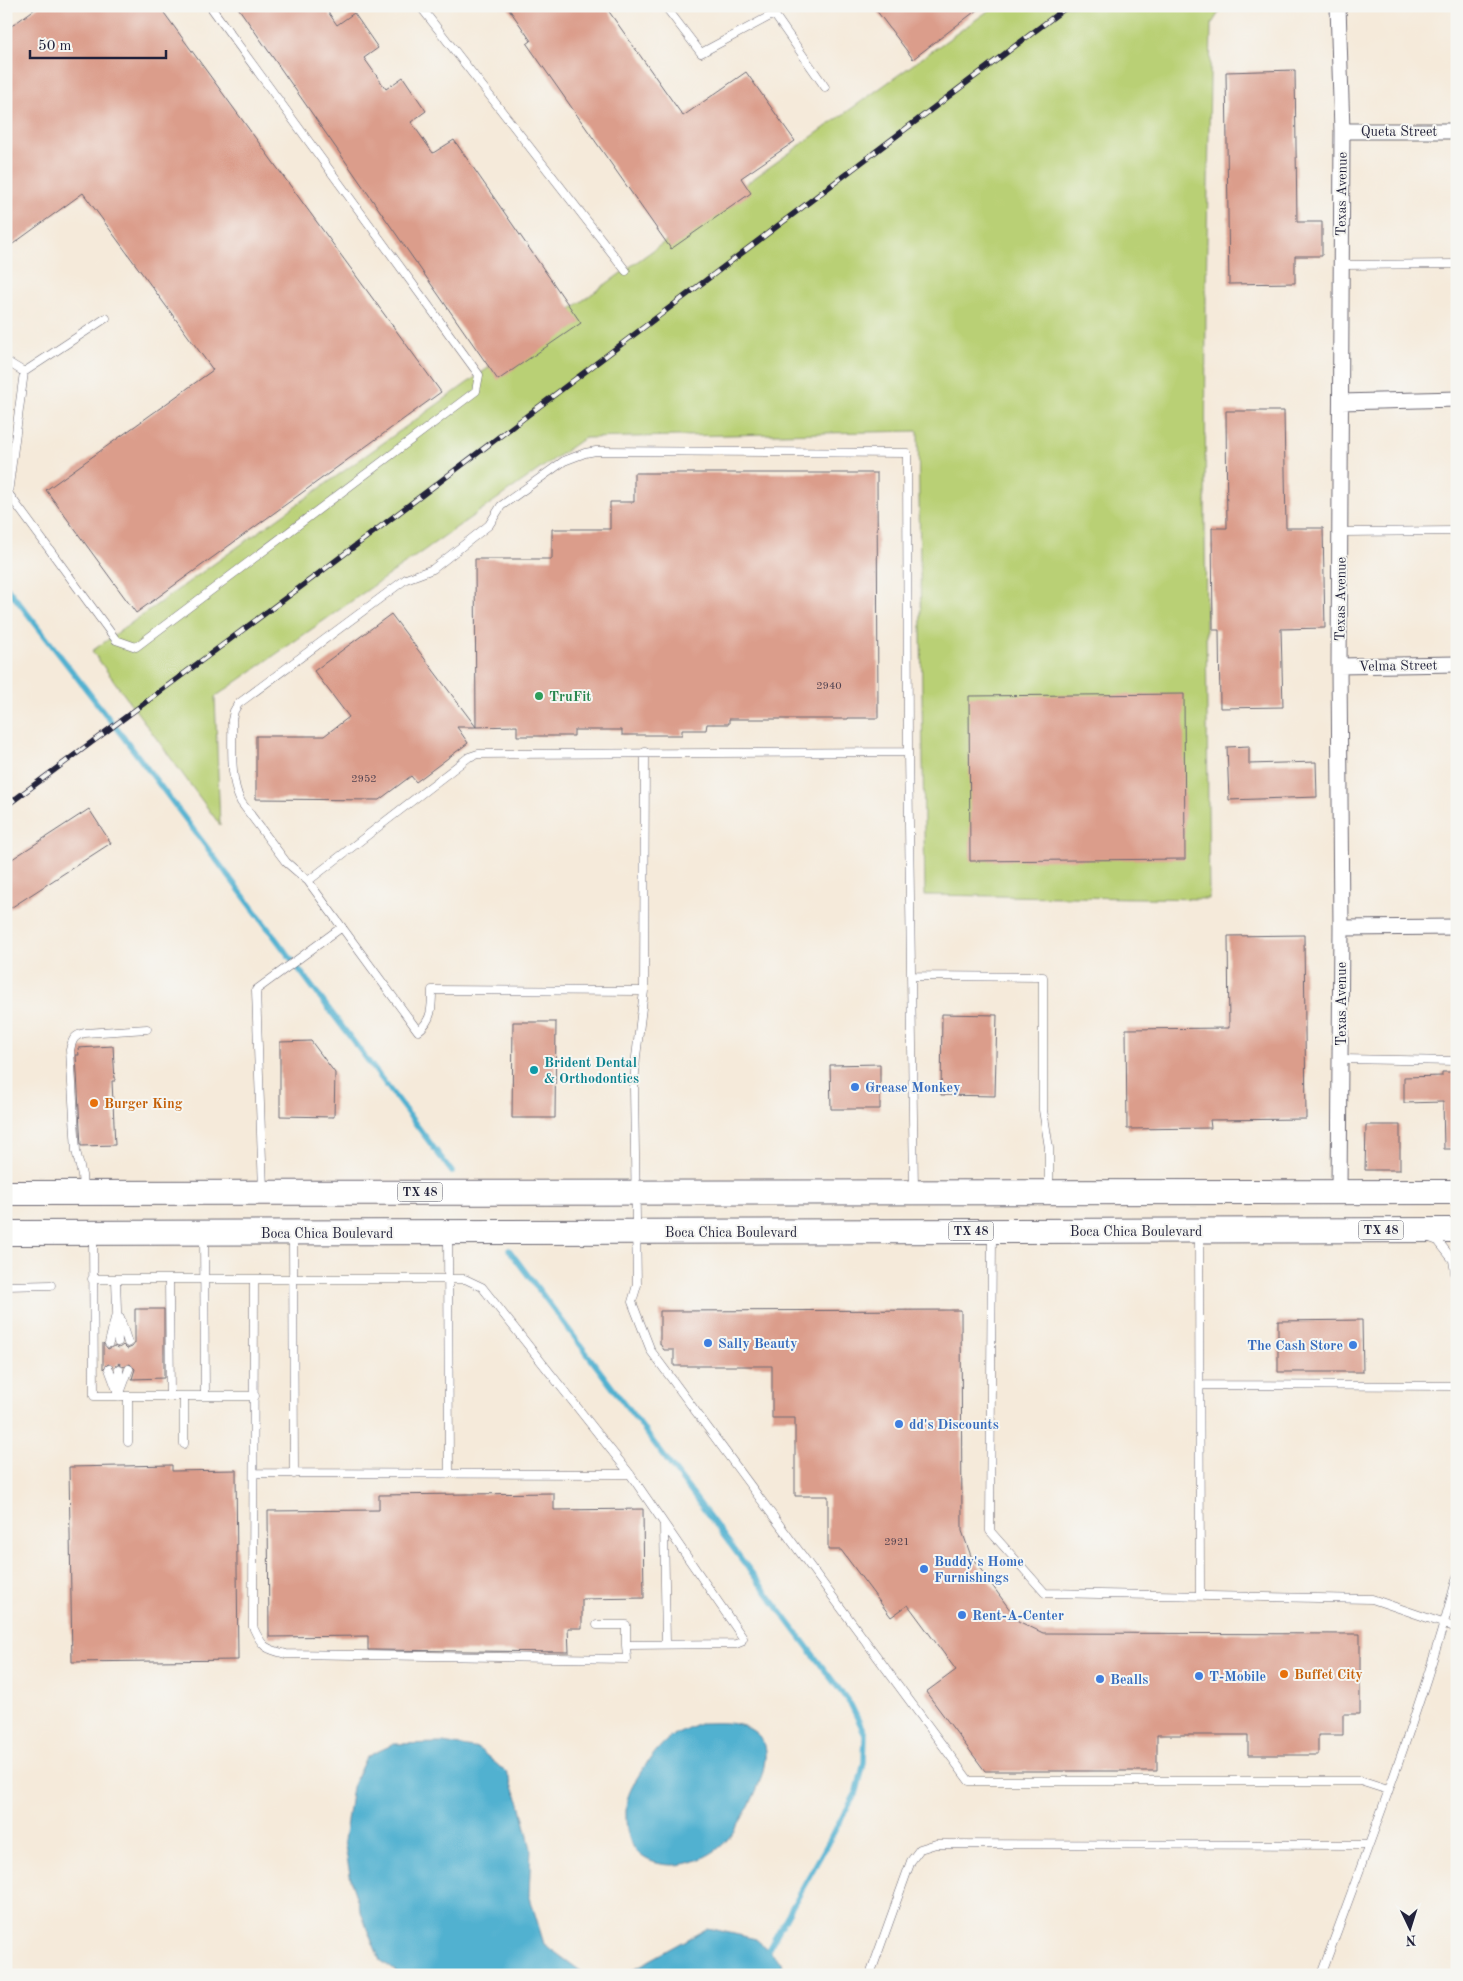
<svg xmlns="http://www.w3.org/2000/svg" width="1463" height="1981" font-family="'Old Standard TT',serif">
  <rect width="100%" height="100%" fill="#f6f6f2"/>
  <filter id="ink" filterUnits="userSpaceOnUse"><feTurbulence type="fractalNoise" baseFrequency=".02" numOctaves="2"/><feDisplacementMap in="SourceGraphic" scale="10" xChannelSelector="R" yChannelSelector="G"/><feConvolveMatrix kernelMatrix="1 2 1 2 8 2 1 2 1" color-interpolation-filters="sRGB"/></filter>
  <filter id="wash" filterUnits="userSpaceOnUse"><feTurbulence type="fractalNoise" baseFrequency=".0096" numOctaves="4" result="noise"/><feDisplacementMap in="SourceGraphic" scale="20" xChannelSelector="R" yChannelSelector="G"/><feGaussianBlur stdDeviation="1.12" result="paint"/><feColorMatrix in="noise" values="0 0 0 0 0 0 0 0 0 0 0 0 0 0 0 0 0 1.4 0 .05"/><feComposite in="paint" operator="in"/></filter>
  <g filter="url(#wash)">
    <rect width="100%" height="100%" fill="#f5eada"/>
    <!-- green -->
    <path fill="#b9d074" stroke="#6e7958" d="M 995,6 L 1223,6 L 1211,25 L 1206,292 L 1205,532 L 1209,899 L 925,895 L 918,431 L 584,438 L 215,697 L 220,825 L 92,651 Z"/>
    <!-- water -->
    <path fill="#51b1d0" stroke="#3a6a86" d="M 699,1723 C 718,1723 742,1720 757,1734 C 782,1755 743,1821 727,1840 C 716,1854 691,1865 674,1865 C 641,1865 626,1848 626,1816 C 626,1811 626,1805 627,1801 C 629,1786 654,1751 666,1741 C 674,1733 689,1728 699,1723 Z
      M 443,1743 L 479,1749 L 507,1773 L 520,1803 L 531,1849 L 529,1894 L 544,1944 L 586,1975 L 401,1975 L 380,1960 L 367,1929 L 352,1885 L 344,1841 L 352,1787 L 366,1757 L 394,1744 Z
      M 708,1928 L 756,1939 L 782,1963 L 786,1975 L 623,1975 Z"/>
    <g fill="none" stroke-linecap="round" stroke-linejoin="round">
      <!-- stream -->
      <path stroke="#51b1d0" stroke-width="5.5" d="M 6,586 L 131,747 L 452,1172
        M 509,1250 L 851,1705 L 865,1734 L 864,1763 L 857,1791 L 768,1950"/>
    </g>
    <g id="blocks">
      <!-- building -->
      <path fill="#db9d8b" d="M 39,6 L 159,6 L 441,392 L 136,613 L 46,490 L 213,370 L 83,193 L 6,249 L 6,30 Z
        M 237,6 L 324,6 L 337,25 L 354,13 L 378,48 L 364,58 L 386,89 L 403,77 L 426,111 L 411,122 L 433,153 L 454,140 L 581,323 L 498,380 Z
        M 507,6 L 605,6 L 683,116 L 746,72 L 795,141 L 741,178 L 751,193 L 671,249 L 527,44 L 531,41 Z
        M 873,6 L 982,6 L 913,59 Z
        M 1295,70 L 1297,222 L 1322,222 L 1322,256 L 1295,256 L 1295,283 L 1229,284 L 1226,72 Z
        M 1226,411 L 1284,411 L 1286,528 L 1323,528 L 1325,628 L 1281,629 L 1283,707 L 1220,708 L 1219,630 L 1213,630 L 1212,528 L 1227,528 Z
        M 634,473 L 877,473 L 878,718 L 848,718 L 848,719 L 729,719 L 729,724 L 707,724 L 706,730 L 682,730 L 682,735 L 622,735 L 622,730 L 574,730 L 574,736 L 517,736 L 517,726 L 476,727 L 475,559 L 552,559 L 552,529 L 610,529 L 610,502 L 634,502 Z
        M 391,614 L 476,727 L 457,727 L 468,743 L 416,782 L 411,776 L 379,800 L 256,799 L 256,736 L 324,736 L 349,717 L 314,671 Z
        M 1184,694 L 1185,859 L 970,861 L 969,696 Z
        M 1249,746 L 1249,764 L 1316,762 L 1317,797 L 1229,800 L 1227,747 Z
        M 89,809 L 111,843 L 6,911 L 6,863 Z
        M 1304,935 L 1306,1119 L 1210,1120 L 1211,1128 L 1127,1129 L 1126,1029 L 1229,1028 L 1228,936 Z
        M 942,1014 L 997,1015 L 995,1096 L 941,1095 Z
        M 513,1022 L 556,1022 L 555,1118 L 512,1118 Z
        M 311,1041 L 335,1073 L 334,1117 L 280,1116 L 280,1042 Z
        M 113,1046 L 115,1081 L 112,1081 L 115,1145 L 81,1146 L 76,1055 L 79,1055 L 78,1048 Z
        M 880,1064 L 880,1109 L 831,1109 L 830,1065 Z
        M 1442,1072 L 1457,1072 L 1457,1149 L 1444,1149 L 1443,1102 L 1404,1103 L 1404,1077 L 1442,1076 Z
        M 1366,1125 L 1400,1125 L 1400,1170 L 1365,1170 Z
        M 135,1309 L 164,1309 L 164,1378 L 132,1379 L 135,1369 L 130,1364 L 124,1367 L 119,1363 L 114,1367 L 108,1364 L 103,1369 L 103,1343 L 108,1349 L 114,1346 L 119,1348 L 123,1345 L 127,1349 L 132,1347 L 135,1343 Z
        M 961,1310 L 962,1531 L 971,1556 L 1018,1621 L 1043,1633 L 1360,1634 L 1360,1714 L 1343,1714 L 1343,1735 L 1318,1735 L 1318,1755 L 1248,1755 L 1248,1735 L 1157,1735 L 1157,1771 L 985,1771 L 926,1692 L 956,1670 L 908,1605 L 891,1617 L 841,1550 L 828,1550 L 828,1496 L 795,1496 L 795,1418 L 772,1418 L 772,1366 L 674,1366 L 674,1350 L 664,1350 L 660,1344 L 660,1311 Z
        M 1362,1320 L 1363,1372 L 1278,1372 L 1278,1321 Z
        M 172,1465 L 172,1471 L 236,1470 L 238,1660 L 72,1662 L 69,1467 Z
        M 554,1493 L 554,1510 L 643,1509 L 644,1598 L 582,1599 L 582,1628 L 568,1628 L 569,1652 L 368,1650 L 368,1636 L 269,1637 L 268,1511 L 379,1510 L 379,1495 Z"/>
    </g>
  </g>
  <g filter="url(#ink)">
    <use href="#blocks" fill-opacity="0" stroke="#6c6873" stroke-width="1"/>
    <g fill="none" stroke-linecap="round" stroke-linejoin="round">
      <defs>
        <path id="lane" d="M 420,6 L 626,271
          M 665,6 L 701,53 L 774,14 L 825,87
          M 1341,265 L 1457,264
          M 106,318 L 24,372 L 8,493 L 116,640 L 136,647 L 476,391 L 479,375 L 210,6
          M 6,361 L 24,372
          M 1341,532 L 1457,531
          M 645,752 L 644,991 L 636,1057 L 634,1088 L 637,1285 L 632,1302 L 651,1351 L 969,1781 L 1360,1781 L 1388,1790
          M 308,881 L 469,757 L 478,754 L 908,752
          M 912,976 L 1043,977 L 1043,1110 L 1049,1148 L 1049,1190
          M 644,991 L 432,990 C 432,1007 432,1021 418,1031 L 308,881 L 286,862 L 241,802 C 229,778 233,746 232,720 L 234,711 L 238,704 L 406,579 L 433,569 L 489,525 L 501,506 L 564,461 L 585,453 L 596,451 L 907,453 L 908,752 L 914,1190
          M 1341,1059 L 1457,1061
          M 83,1189 L 82,1175 L 76,1151 L 70,1050 C 72,1040 74,1035 85,1033 L 147,1029
          M 263,1190 L 256,990 L 342,927
          M 1199,1233 L 1200,1596
          M 93,1235 L 94,1396 L 255,1396
          M 204,1235 L 205,1396
          M 293,1235 L 294,1474
          M 448,1235 L 449,1474
          M 992,1235 L 990,1531 L 1045,1593 L 1372,1599 L 1457,1628
          M 1430,1238 L 1438,1241 L 1453,1260 L 1457,1285
          M 92,1279 L 465,1279 L 482,1287 L 630,1474 L 743,1638 L 741,1642 L 736,1644 L 626,1645 L 627,1659 L 286,1654 C 265,1649 262,1647 253,1627 L 254,1280
          M 116,1279 L 118,1342
          M 169,1280 L 170,1396
          M 6,1286 L 51,1285
          M 120,1318 L 128,1343
          M 109,1343 L 115,1318
          M 109,1369 L 119,1396
          M 1200,1385 L 1457,1386
          M 119,1389 L 119,1369
          M 119,1396 L 129,1369
          M 128,1396 L 128,1442
          M 184,1396 L 184,1444
          M 255,1473 L 630,1474
          M 664,1524 L 666,1644
          M 597,1625 L 626,1625 L 626,1645
          M 870,1975 L 911,1861 L 920,1849 L 936,1844 L 1369,1845
          M 1321,1975 C 1369,1844 1420,1713 1457,1577"/>
        <path id="street" d="M 1338,6 L 1342,131 L 1339,666 L 1341,928 L 1339,1192
          M 1342,131 L 1457,131
          M 1341,402 L 1457,399
          M 1339,666 L 1457,664
          M 1341,928 L 1457,927"/>
        <path id="primary" d="M 6,1193 L 1457,1192
          M 6,1233 L 1457,1230"/>
      </defs>
      <!-- lane casing -->
      <use href="#lane" stroke="#6c6873" stroke-width="9"/>
      <!-- street casing -->
      <use href="#street" stroke="#6c6873" stroke-width="17"/>
      <!-- primary casing -->
      <use href="#primary" stroke="#6c6873" stroke-width="26"/>
      <!-- lane -->
      <use href="#lane" stroke="#fff" stroke-width="8"/>
      <!-- street -->
      <use href="#street" stroke="#fff" stroke-width="15"/>
      <!-- primary -->
      <use href="#primary" stroke="#fff" stroke-width="24"/>
      <defs>
        <path id="rail" d="M 6,806 L 318,574 L 1068,6"/>
      </defs>
      <!-- rail casing -->
      <use href="#rail" stroke="#22223b" stroke-width="5.5"/>
      <!-- rail -->
      <use href="#rail" stroke="#f6f6f2" stroke-width="4" stroke-dasharray="11" stroke-linecap="butt"/>
    </g>
  </g>
  <!-- markers -->
  <circle fill="#2e9e5b" stroke="#f6f6f2" stroke-width="2" cx="539" cy="696" r="5"/>
  <circle fill="#0f9aa8" stroke="#f6f6f2" stroke-width="2" cx="534" cy="1070" r="5"/>
  <g fill="#3f7fe0" stroke="#f6f6f2" stroke-width="2">
    <circle cx="855" cy="1087" r="5"/>
    <circle cx="708" cy="1343" r="5"/>
    <circle cx="1353" cy="1345" r="5"/>
    <circle cx="899" cy="1424" r="5"/>
    <circle cx="924" cy="1569" r="5"/>
    <circle cx="962" cy="1615" r="5"/>
    <circle cx="1199" cy="1676" r="5"/>
    <circle cx="1100" cy="1679" r="5"/>
  </g>
  <g fill="#e8710a" stroke="#f6f6f2" stroke-width="2">
    <circle cx="94" cy="1103" r="5"/>
    <circle cx="1284" cy="1674" r="5"/>
  </g>
  <g text-anchor="middle" stroke-width="4" stroke-linejoin="round" paint-order="stroke">
    <!-- number labels -->
    <g font-size="11" fill="#50414f">
      <text x="829" y="689">2940</text>
      <text x="364" y="782">2952</text>
      <text x="897" y="1545">2921</text>
    </g>
    <!-- shield labels -->
    <g fill="#f6f6f2" stroke="#626272" stroke-width="1">
      <rect x="397.5" y="1182.5" width="45" height="19" rx="4"/>
      <rect x="1358.5" y="1220.5" width="45" height="19" rx="4"/>
      <rect x="948.5" y="1221.5" width="45" height="19" rx="4"/>
    </g>
    <g font-size="12" font-weight="bold" fill="#22223b">
      <text x="420" y="1196">TX 48</text>
      <text x="1381" y="1234">TX 48</text>
      <text x="971" y="1235">TX 48</text>
    </g>
    <!-- street labels -->
    <g font-size="14" fill="#22223b" stroke="#f6f6f2">
      <text x="1399" y="136">Queta Street</text>
      <text transform="translate(1341 194) rotate(-89)" y="5">Texas Avenue</text>
      <text transform="translate(1340 599) rotate(-89)" y="5">Texas Avenue</text>
      <text transform="translate(1398 665) rotate(-1)" y="5">Velma Street</text>
      <text transform="translate(1341 1004) rotate(-90)" y="5">Texas Avenue</text>
      <text x="1136" y="1236">Boca Chica Boulevard</text>
      <text x="731" y="1237">Boca Chica Boulevard</text>
      <text x="327" y="1238">Boca Chica Boulevard</text>
    </g>
    <!-- leisure labels -->
    <g font-size="14" font-weight="bold" fill="#27864d" stroke="#f6f6f2" text-anchor="start">
      <text x="549" y="701">TruFit</text>
    </g>
    <!-- culture labels -->
    <g font-size="14" font-weight="bold" fill="#0d838f" stroke="#f6f6f2" text-anchor="start">
      <text x="544" y="1067">Brident Dental<tspan x="544" dy="16">&amp; Orthodontics</tspan></text>
    </g>
    <!-- shop labels -->
    <g font-size="14" font-weight="bold" fill="#366cbe" stroke="#f6f6f2" text-anchor="start">
      <text x="865" y="1092">Grease Monkey</text>
      <text x="718" y="1348">Sally Beauty</text>
      <text x="1343" y="1350" text-anchor="end">The Cash Store</text>
      <text x="909" y="1429">dd's Discounts</text>
      <text x="934" y="1566">Buddy's Home<tspan x="934" dy="16">Furnishings</tspan></text>
      <text x="972" y="1620">Rent-A-Center</text>
      <text x="1209" y="1681">T-Mobile</text>
      <text x="1110" y="1684">Bealls</text>
    </g>
    <!-- food labels -->
    <g font-size="14" font-weight="bold" fill="#c56008" stroke="#f6f6f2" text-anchor="start">
      <text x="104" y="1108">Burger King</text>
      <text x="1294" y="1679">Buffet City</text>
    </g>
  </g>
  <!-- margin -->
  <rect width="1463" height="1981" fill="none" stroke="#f6f6f2" stroke-width="25"/>
  <!-- north arrow -->
  <g transform="translate(1410 1928) rotate(176)" stroke="#f6f6f2" stroke-width="4" paint-order="stroke">
  <path d="M0-4L9 19L0 12L-9 19Z" fill="#22223b"/>
  <text y="-8" font-size="14" font-weight="bold" text-anchor="middle" fill="#22223b">N</text>
  </g>
  <!-- scale -->
  <path d="M30 50v8h136v-8" fill="none" stroke="#22223b" stroke-width="2.5"/>
  <text x="38" y="50" font-size="15" fill="#22223b" stroke="#f6f6f2" stroke-width="4" paint-order="stroke">50 m</text>
</svg>
